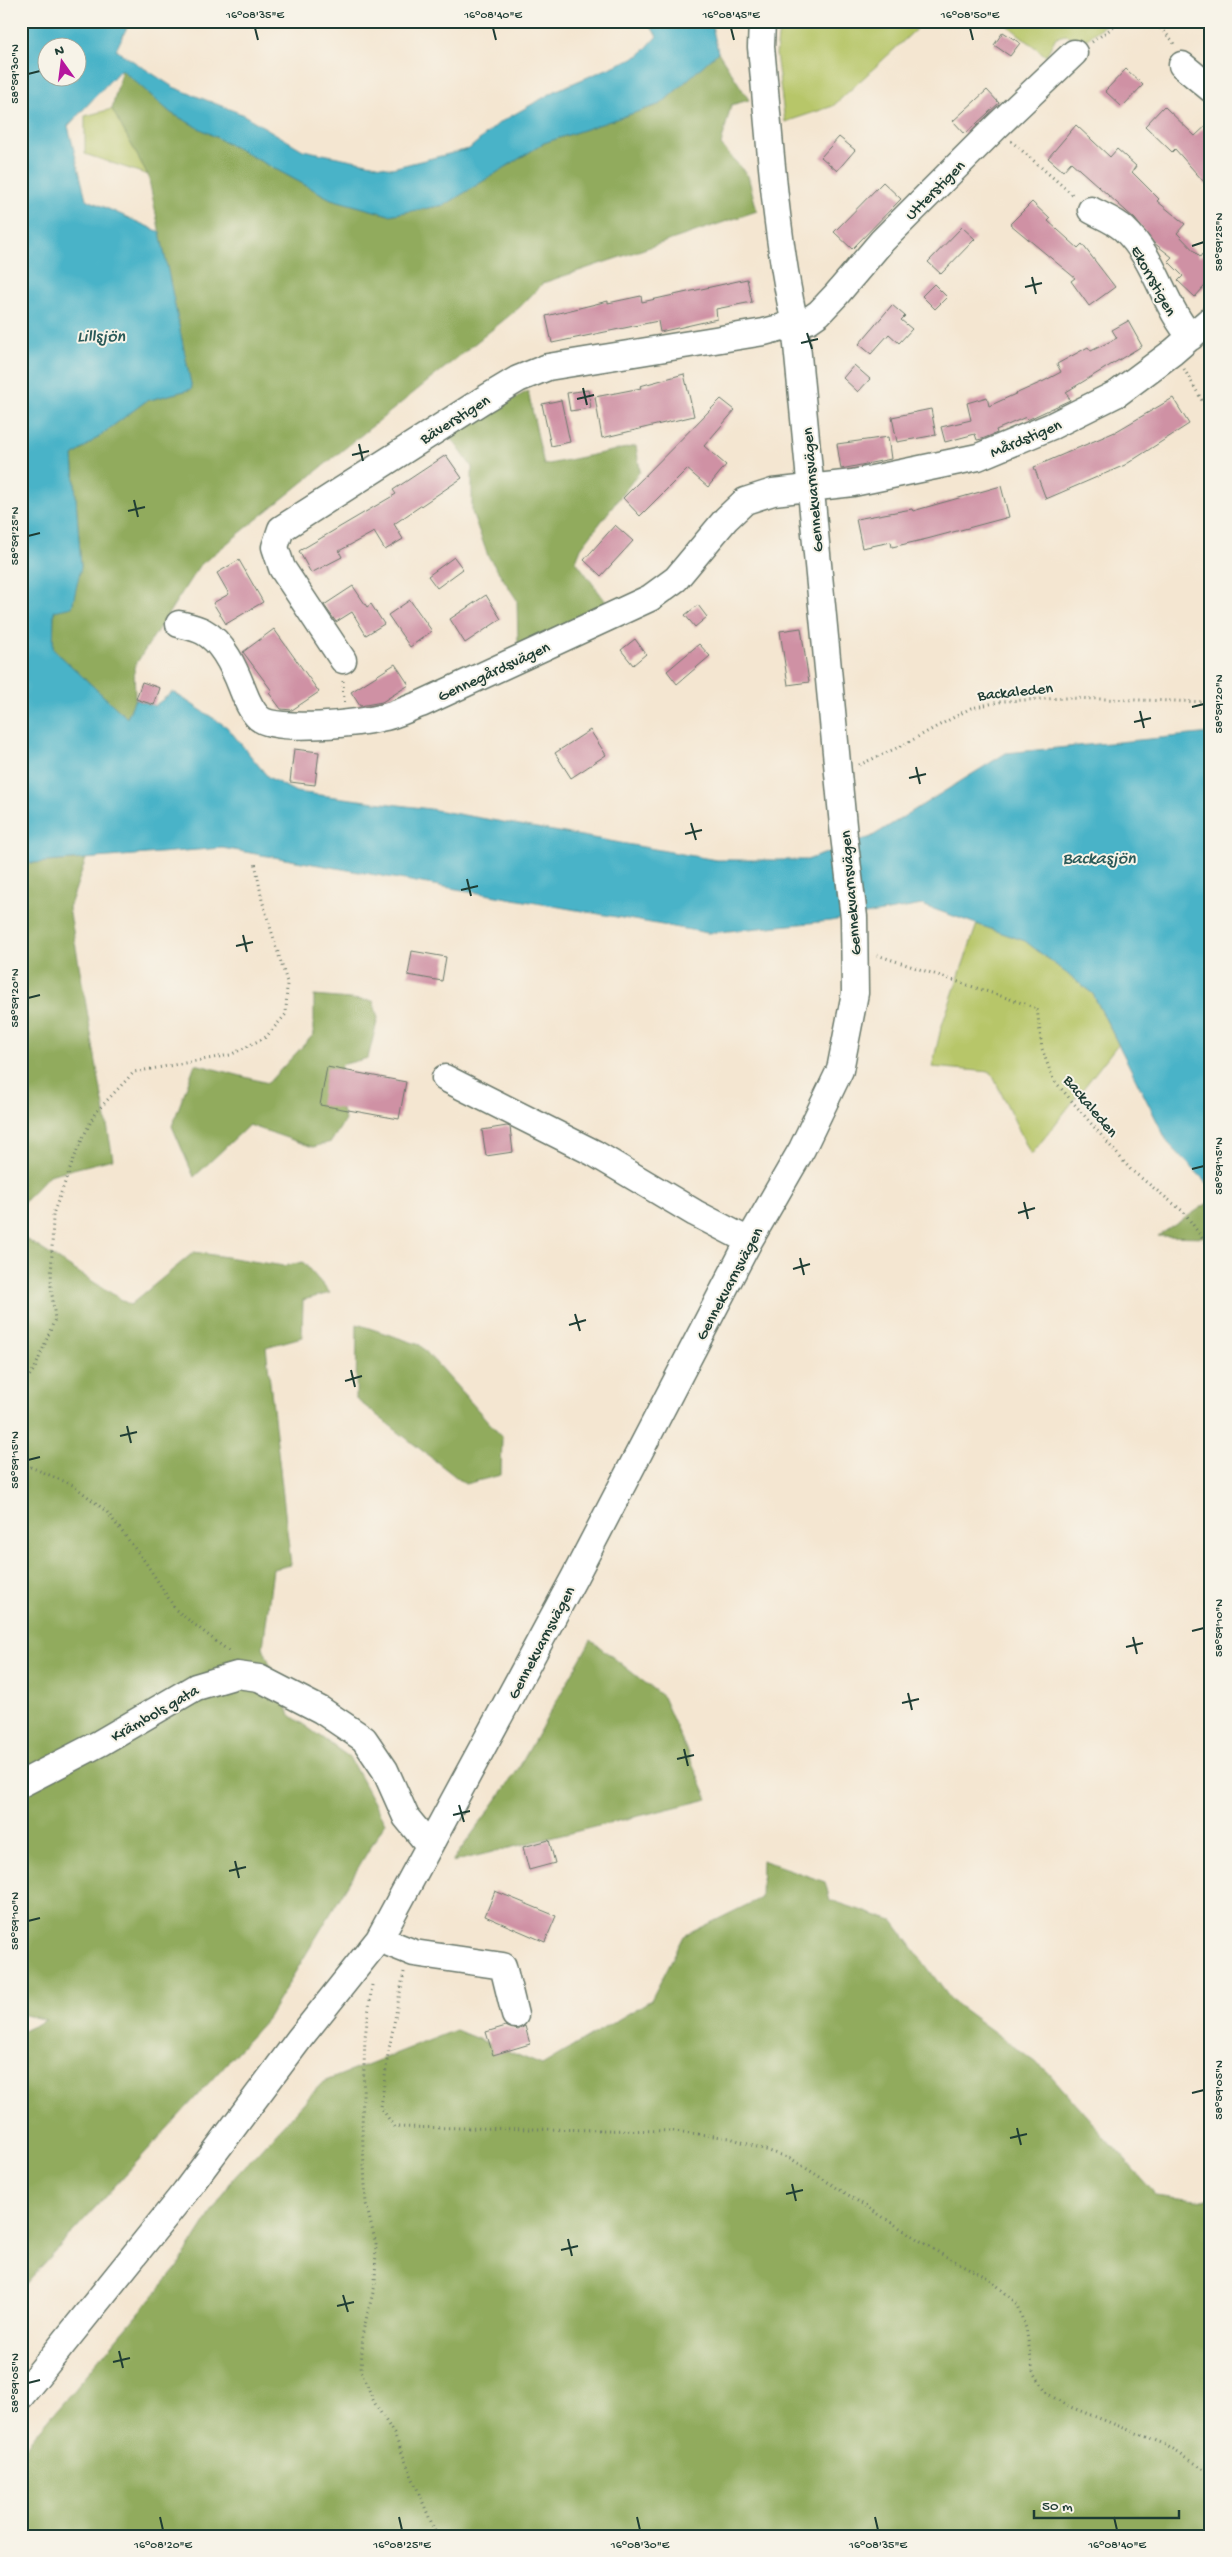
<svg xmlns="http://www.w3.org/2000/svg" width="1232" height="2557" font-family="'Gochi Hand',sans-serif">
  <rect width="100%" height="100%" fill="#f7f3e8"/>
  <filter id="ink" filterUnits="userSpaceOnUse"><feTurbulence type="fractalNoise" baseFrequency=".02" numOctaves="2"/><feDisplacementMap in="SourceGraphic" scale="10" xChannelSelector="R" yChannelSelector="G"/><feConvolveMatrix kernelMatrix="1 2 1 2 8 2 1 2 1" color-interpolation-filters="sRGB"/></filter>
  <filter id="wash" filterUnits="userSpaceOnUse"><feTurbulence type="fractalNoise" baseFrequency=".0096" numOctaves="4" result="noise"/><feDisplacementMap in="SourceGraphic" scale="20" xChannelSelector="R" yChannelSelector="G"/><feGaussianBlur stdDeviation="1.12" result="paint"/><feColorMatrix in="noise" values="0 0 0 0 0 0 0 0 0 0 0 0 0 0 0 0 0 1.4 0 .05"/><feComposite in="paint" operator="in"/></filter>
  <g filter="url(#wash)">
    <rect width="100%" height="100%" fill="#f4e6d1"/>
    <!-- green -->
    <path fill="#b7c669" stroke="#6b824e" d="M 780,21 L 925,21 L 833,106 L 785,122 L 776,54 Z
      M 1002,21 L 1110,21 L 1083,42 L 1066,35 L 1056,37 L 1046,56 Z
      M 112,109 L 148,175 L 85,154 L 85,116 Z
      M 977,924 L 1025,941 L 1093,994 L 1118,1044 L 1031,1155 L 991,1072 L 932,1067 L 941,1028 Z"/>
    <!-- forest -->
    <path fill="#91ab5d" stroke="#587448" d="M 718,52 L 749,100 L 731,105 L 721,145 L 748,176 L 757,211 L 543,283 L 520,307 L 199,566 L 134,667 L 135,699 L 127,718 L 53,649 L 54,611 L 81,567 L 73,456 L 146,401 L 192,389 L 148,175 L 112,109 L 122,69 L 171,113 L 331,199 L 389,215 L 445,205 L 544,143 L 661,104 Z
      M 528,391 L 544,465 L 636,446 L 640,471 L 581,548 L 576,561 L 612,610 L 518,644 L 517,600 L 488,556 L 472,512 L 472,467 L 449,435 Z
      M 86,859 L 69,908 L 113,1159 L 49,1175 L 21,1205 L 21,864 Z
      M 314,996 L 373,1001 L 378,1018 L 368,1058 L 341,1065 L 340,1103 L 345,1120 L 331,1142 L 313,1147 L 249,1125 L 194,1177 L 172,1126 L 195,1064 L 268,1083 L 314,1034 Z
      M 1211,1201 L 1211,1237 L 1158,1236 Z
      M 21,1236 L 130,1305 L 194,1252 L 284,1266 L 303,1262 L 330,1293 L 303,1300 L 302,1337 L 266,1347 L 291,1565 L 273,1569 L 263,1647 L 290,1715 L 349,1757 L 385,1823 L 267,2019 L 21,2289 L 21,2032 L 46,2020 L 21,2014 Z
      M 357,1324 L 420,1345 L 502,1437 L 501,1475 L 465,1484 L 356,1399 Z
      M 591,1640 L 663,1697 L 708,1799 L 452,1862 L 517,1771 Z
      M 762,1860 L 825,1882 L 830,1900 L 893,1921 L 952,2001 L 1047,2071 L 1155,2194 L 1204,2200 L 1211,2196 L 1211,2536 L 21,2536 L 21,2452 L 176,2269 L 232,2180 L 323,2082 L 456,2030 L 542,2065 L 651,2000 L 684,1936 L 761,1898 Z"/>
    <!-- water -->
    <path fill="#4ab3c8" stroke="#34787e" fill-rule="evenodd" d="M 21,21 L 130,21 L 116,50 L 173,87 L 242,114 L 303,150 L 392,168 L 469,149 L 499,123 L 557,90 L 640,55 L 657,36 L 647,21 L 711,21 L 718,52 L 661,104 L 544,143 L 445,205 L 389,215 L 331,199 L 171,113 L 121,69 L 68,126 L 86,199 L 160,232 L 192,389 L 146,401 L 73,456 L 81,567 L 72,607 L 54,611 L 53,649 L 127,718 L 135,699 L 154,706 L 173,692 L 227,727 L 268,777 L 296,792 L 430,809 L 716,860 L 807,860 L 871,837 L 1006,753 L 1211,733 L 1211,1187 L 1168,1143 L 1093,994 L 1025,941 L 922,905 L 830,921 L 708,933 L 222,848 L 21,864 ZM 48,48 L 78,48 L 78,78 L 48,78 Z"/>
    <g id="blocks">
      <!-- building -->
      <path fill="#cf91a4" d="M 1003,32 L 1020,43 L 1010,56 L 994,45 Z
        M 1126,69 L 1143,85 L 1122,107 L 1105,91 Z
        M 987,90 L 999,103 L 965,134 L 953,121 Z
        M 1164,106 L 1195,136 L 1211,121 L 1211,190 L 1175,149 L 1172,152 L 1145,126 Z
        M 1076,125 L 1110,157 L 1117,149 L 1136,166 L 1132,172 L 1159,199 L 1157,201 L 1185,224 L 1177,233 L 1200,257 L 1202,254 L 1211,261 L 1211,279 L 1195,297 L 1178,281 L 1183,276 L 1168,261 L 1172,257 L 1154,243 L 1135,219 L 1071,162 L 1063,171 L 1048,158 Z
        M 839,137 L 855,150 L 837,171 L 821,157 Z
        M 883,182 L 901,199 L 852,249 L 834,232 Z
        M 1032,202 L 1050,219 L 1048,221 L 1078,248 L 1082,244 L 1115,287 L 1089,306 L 1071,281 L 1075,278 L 1010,224 Z
        M 962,227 L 975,239 L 941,274 L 928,262 Z
        M 747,279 L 752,302 L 716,309 L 717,319 L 660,332 L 658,321 L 552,343 L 546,316 L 608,301 L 608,303 L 641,296 L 642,302 Z
        M 934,284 L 947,297 L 935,309 L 922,296 Z
        M 892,305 L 905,316 L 901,320 L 912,329 L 899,343 L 889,334 L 871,354 L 859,344 Z
        M 1128,321 L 1142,346 L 1066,392 L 1070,400 L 1027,420 L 1026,417 L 996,430 L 997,433 L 982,439 L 977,440 L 975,434 L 945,442 L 941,427 L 971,420 L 967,403 L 987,397 L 989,406 L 1044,381 L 1061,372 L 1057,364 L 1088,347 L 1091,351 L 1117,338 L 1112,330 Z
        M 854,365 L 870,379 L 858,392 L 843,378 Z
        M 684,374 L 694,416 L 602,438 L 595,397 L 641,388 L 640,386 Z
        M 588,390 L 591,408 L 570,411 L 567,393 Z
        M 1173,398 L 1189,424 L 1125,465 L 1046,499 L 1034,467 L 1115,432 Z
        M 721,399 L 735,410 L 704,446 L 726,465 L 708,487 L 687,469 L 640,516 L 623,498 Z
        M 561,400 L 570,442 L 551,446 L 542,404 Z
        M 931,409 L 936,435 L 897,442 L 892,417 Z
        M 888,437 L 891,459 L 841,469 L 837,444 Z
        M 446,455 L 462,478 L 394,524 L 403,539 L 385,550 L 374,532 L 339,551 L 342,557 L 311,573 L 299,551 L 396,494 L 393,490 Z
        M 1001,486 L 1009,517 L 927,539 L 892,547 L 891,542 L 862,548 L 856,519 L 912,509 L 913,511 Z
        M 615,525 L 633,541 L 601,576 L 584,560 Z
        M 454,557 L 463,569 L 437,588 L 428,576 Z
        M 239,560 L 263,602 L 226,624 L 213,603 L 229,594 L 217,573 Z
        M 353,586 L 367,607 L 371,604 L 384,624 L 366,635 L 352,612 L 336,622 L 324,605 Z
        M 486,595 L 501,619 L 465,643 L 450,619 Z
        M 410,600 L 432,631 L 410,647 L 388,615 Z
        M 698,605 L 707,617 L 695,627 L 685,615 Z
        M 801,628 L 809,682 L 788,685 L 780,631 Z
        M 274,629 L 319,692 L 292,710 L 281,709 L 269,693 L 272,691 L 243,652 Z
        M 635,639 L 646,654 L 633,665 L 621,650 Z
        M 699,644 L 710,656 L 677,684 L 667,671 Z
        M 395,664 L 409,685 L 382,702 L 360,706 L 351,692 Z
        M 142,682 L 160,688 L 154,705 L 136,699 Z
        M 590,730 L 606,755 L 571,778 L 555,753 Z
        M 294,749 L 319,752 L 315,785 L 290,782 Z
        M 412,951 L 446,957 L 442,981 L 408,975 Z
        M 327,1067 L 406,1082 L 399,1119 L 320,1105 Z
        M 507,1126 L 510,1127 L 513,1152 L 486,1156 L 482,1130 Z
        M 549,1840 L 555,1863 L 529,1870 L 523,1847 Z
        M 495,1891 L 556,1916 L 545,1942 L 485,1916 Z
        M 506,2026 L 518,2030 L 525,2026 L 530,2044 L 493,2055 L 486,2032 Z"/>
    </g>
  </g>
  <g filter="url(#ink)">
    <use href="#blocks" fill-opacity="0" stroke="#6a786b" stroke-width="1"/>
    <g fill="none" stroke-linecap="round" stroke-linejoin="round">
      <defs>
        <path id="minor" d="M 1182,65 L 1211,89
          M 1091,210 C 1102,216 1115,221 1124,229 C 1156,259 1163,305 1191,337
          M 179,624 C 187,626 197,628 204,632 C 223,642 235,670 242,688 C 246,698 250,710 259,718 C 276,733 362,723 385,717 C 398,714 409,708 421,704 L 650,598 L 676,579 L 726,519 L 745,501 L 773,492 L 853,483 L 978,457 L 1052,426 L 1118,393 L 1173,352 L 1211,319
          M 343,660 L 282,568 L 275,547 L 281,529 L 483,400 L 518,379 L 548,367 L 764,332 L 809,320 L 819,313 L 836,295 L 882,241 L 996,127 L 1074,53
          M 445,1078 L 594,1153 L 695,1213 L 749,1241
          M 21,1784 L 100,1743 L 196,1687 L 237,1675 L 259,1678 L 321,1710 L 364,1739 L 385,1770 L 406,1817 L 429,1845
          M 379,1939 L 414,1953 L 503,1966 L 515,2015
          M 21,2396 L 185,2192 L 300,2038 L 379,1939 L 574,1578 L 749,1241 L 802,1149 L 840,1070 L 855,993 L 854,917 L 844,836 L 795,324 C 775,234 770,139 761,47 L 762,21"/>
      </defs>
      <!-- minor casing -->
      <use href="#minor" stroke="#6a786b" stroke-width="29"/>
      <!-- path -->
      <path stroke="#6a786b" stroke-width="3" stroke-dasharray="1 4" stroke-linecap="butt" d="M 1153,21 L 1172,40 L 1174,44
        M 1092,42 L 1122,21
        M 1011,141 L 1074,196
        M 1184,369 L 1211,416
        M 343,681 L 344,702
        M 859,765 L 903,745 L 971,708 L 1004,701 L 1066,698 L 1211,702
        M 877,955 L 1037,1008 L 1042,1049 L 1053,1079 L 1131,1170 L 1184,1212 L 1211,1251
        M 21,1388 L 35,1368 L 55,1319 L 51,1286 L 53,1214 L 78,1148 L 95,1113 L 134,1072 L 230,1055 L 266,1037 L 286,1014 L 287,982 L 262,900 L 255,862
        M 21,1463 L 73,1485 L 107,1512 L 146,1563 L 176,1610 L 231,1653
        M 404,1972 L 388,2054 L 381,2107 L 394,2127 L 674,2131 L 730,2138 L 790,2158 L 941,2254 L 990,2279 L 1016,2303 L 1026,2328 L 1033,2371 L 1048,2394 L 1068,2406 L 1162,2443 L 1211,2473
        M 372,1985 L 365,2037 L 362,2127 L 366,2204 L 376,2244 L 375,2285 L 363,2331 L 361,2370 L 374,2402 L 394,2434 L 437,2536"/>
      <!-- minor -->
      <use href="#minor" stroke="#fff" stroke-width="26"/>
    </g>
  </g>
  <!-- ticks -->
  <path fill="none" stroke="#1f3d34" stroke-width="2" d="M 255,28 L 258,40M 493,28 L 496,40M 731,28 L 734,40M 970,28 L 973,40M 28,74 L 40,71M 1192,246 L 1204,242M 1032,277 L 1036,294M 1025,287 L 1042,283M 807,333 L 812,349M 801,343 L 818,339M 583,388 L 587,405M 577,399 L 594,395M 359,444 L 363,461M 352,455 L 369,451M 134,500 L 138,517M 128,511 L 145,507M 28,536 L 40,533M 1192,707 L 1204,704M 1140,711 L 1144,728M 1134,722 L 1151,718M 916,767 L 920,784M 909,778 L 926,774M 691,823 L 696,840M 685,834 L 702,830M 467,879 L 471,896M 461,890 L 478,886M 243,935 L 247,952M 236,946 L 253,942M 28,998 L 40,995M 1192,1169 L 1204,1166M 1024,1202 L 1028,1219M 1018,1213 L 1035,1208M 800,1258 L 804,1275M 793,1269 L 810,1264M 575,1314 L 580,1331M 569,1325 L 586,1320M 351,1370 L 355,1387M 345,1381 L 362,1376M 127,1426 L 131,1443M 120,1436 L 137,1432M 28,1460 L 40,1457M 1192,1631 L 1204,1628M 1133,1637 L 1137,1654M 1126,1647 L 1143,1643M 908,1693 L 912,1710M 902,1703 L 919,1699M 684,1749 L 688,1766M 677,1759 L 694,1755M 459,1805 L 464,1822M 453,1815 L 470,1811M 235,1861 L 239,1878M 229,1871 L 246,1867M 28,1921 L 40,1918M 1192,2093 L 1204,2090M 1017,2128 L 1021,2145M 1010,2138 L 1027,2134M 792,2184 L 796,2201M 786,2194 L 803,2190M 568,2239 L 572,2256M 561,2250 L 578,2246M 343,2295 L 348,2312M 337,2306 L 354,2302M 119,2351 L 123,2368M 113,2362 L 130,2358M 28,2383 L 40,2380M 160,2517 L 163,2530M 399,2517 L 402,2530M 637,2517 L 640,2530M 875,2517 L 878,2530M 1114,2517 L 1117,2530"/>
  <g text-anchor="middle" stroke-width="4" stroke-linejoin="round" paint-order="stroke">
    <!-- street labels -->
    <g font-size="16" fill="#1f3d34" stroke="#f7f3e8">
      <text transform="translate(934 189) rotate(-45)" y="6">Utterstigen</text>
      <text transform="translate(1155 280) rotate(61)" y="6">Ekorrstigen</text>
      <text transform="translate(454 418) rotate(-32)" y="6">Bäverstigen</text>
      <text transform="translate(1025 437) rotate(-23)" y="6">Mårdstigen</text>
      <text transform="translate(811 490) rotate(-95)" y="6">Gennekvarnsvägen</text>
      <text transform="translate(493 670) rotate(-25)" y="6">Gennegårdsvägen</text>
      <text transform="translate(1015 690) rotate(-6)" y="6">Backaleden</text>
      <text transform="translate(849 893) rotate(-95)" y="6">Gennekvarnsvägen</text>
      <text transform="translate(1092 1105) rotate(50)" y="6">Backaleden</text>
      <text transform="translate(728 1283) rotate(-62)" y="6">Gennekvarnsvägen</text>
      <text transform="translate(540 1642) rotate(-62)" y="6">Gennekvarnsvägen</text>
      <text transform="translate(154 1712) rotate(-30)" y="6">Krämbols gata</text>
    </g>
    <!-- water labels -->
    <g font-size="18" font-style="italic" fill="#2a5a59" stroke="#f7f3e8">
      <text x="101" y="341">Lillsjön</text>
      <text x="1099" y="863">Backasjön</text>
    </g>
  </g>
  <!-- margin -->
  <rect width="1232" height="2557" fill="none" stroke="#f7f3e8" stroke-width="55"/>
  <!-- north arrow -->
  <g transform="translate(62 62) rotate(346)"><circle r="24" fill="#f7f3e8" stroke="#a1aaa0"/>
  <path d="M0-4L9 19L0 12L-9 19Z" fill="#b5179e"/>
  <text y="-8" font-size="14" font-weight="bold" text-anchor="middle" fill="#1f3d34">N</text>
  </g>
  <!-- scale -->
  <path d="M1034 2510v8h145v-8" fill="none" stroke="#1f3d34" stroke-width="2.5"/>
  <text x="1042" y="2510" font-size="15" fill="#1f3d34" stroke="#f7f3e8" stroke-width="4" paint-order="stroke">50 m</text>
  <rect x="28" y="28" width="1176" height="2502" fill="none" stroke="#1f3d34" stroke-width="2"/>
  <g font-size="12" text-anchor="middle" fill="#1f3d34">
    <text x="255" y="18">16°08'35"E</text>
    <text x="493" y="18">16°08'40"E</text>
    <text x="731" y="18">16°08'45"E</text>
    <text x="970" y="18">16°08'50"E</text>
    <text transform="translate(14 74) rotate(-90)" y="4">58°59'30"N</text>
    <text transform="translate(1218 242) rotate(-90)" y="4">58°59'25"N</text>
    <text transform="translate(14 536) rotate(-90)" y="4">58°59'25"N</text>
    <text transform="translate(1218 704) rotate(-90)" y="4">58°59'20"N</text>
    <text transform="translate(14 998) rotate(-90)" y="4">58°59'20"N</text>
    <text transform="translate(1218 1166) rotate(-90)" y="4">58°59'15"N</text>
    <text transform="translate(14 1460) rotate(-90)" y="4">58°59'15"N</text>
    <text transform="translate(1218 1628) rotate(-90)" y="4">58°59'10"N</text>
    <text transform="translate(14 1921) rotate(-90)" y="4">58°59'10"N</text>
    <text transform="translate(1218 2090) rotate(-90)" y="4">58°59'05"N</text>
    <text transform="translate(14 2383) rotate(-90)" y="4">58°59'05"N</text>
    <text x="163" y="2548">16°08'20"E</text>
    <text x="402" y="2548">16°08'25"E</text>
    <text x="640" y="2548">16°08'30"E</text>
    <text x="878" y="2548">16°08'35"E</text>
    <text x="1117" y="2548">16°08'40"E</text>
  </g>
</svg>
